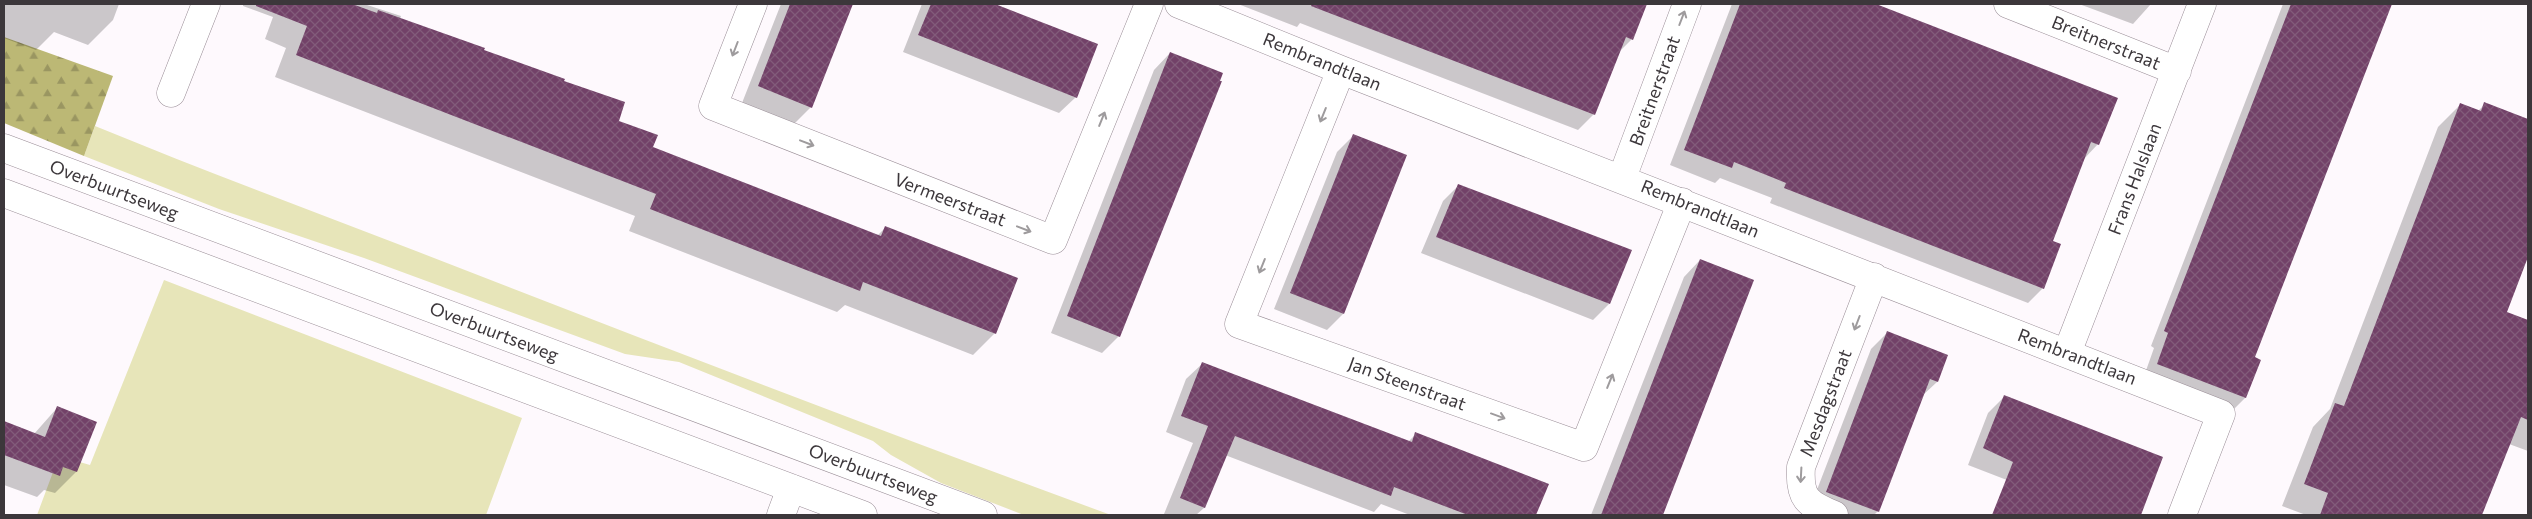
<svg xmlns="http://www.w3.org/2000/svg" width="2532" height="519" font-family="Commissioner,sans-serif">
  <defs>
    <pattern id="forest-firs" width="22" height="20" patternUnits="userSpaceOnUse" patternTransform="scale(1.25)"><rect width="22" height="20" fill="#bcb875"/><path d="M5 1l3.5 6h-7zM16 11l3.5 6h-7z" fill="#9a9661"/></pattern>
    <pattern id="building-cross-hatch" width="8" height="8" patternUnits="userSpaceOnUse" patternTransform="scale(1.25)"><rect width="8" height="8" fill="#724168"/><path d="M0 0l8 8M0 8l8-8" fill="none" stroke="#825b7a"/></pattern>
  </defs>
  <rect width="100%" height="100%" fill="#fef9fd"/>
  <!-- grass -->
  <path fill="#e7e5b9" d="M 95,126 C 202,170 309,210 416,251 C 647,341 878,430 1111,515 L 1024,515 L 941,483 L 891,455 L 873,441 L 679,362 L 625,354 L 364,258 L 219,209 L 84,156 Z
    M 164,280 L 522,418 L 486,515 L 37,515 L 59,456 L 90,465 Z"/>
  <!-- forest -->
  <path fill="url(#forest-firs)" d="M 4,37 L 113,76 L 84,156 L 4,123 Z"/>
  <!-- shadow -->
  <path fill="#0003" d="M 4,4 L 119,4 L 113,20 L 88,45 L 54,32 L 36,50 L 4,38 Z
    M 243,4 L 364,4 L 401,16 L 400,19 L 563,82 L 652,148 L 877,236 L 885,228 L 995,333 L 973,355 L 845,305 L 837,312 L 629,231 L 635,216 L 275,77 L 286,48 L 265,39 L 273,17 L 243,6 Z
    M 781,4 L 851,4 L 811,107 L 794,124 L 742,103 Z
    M 922,4 L 992,4 L 1096,44 L 1076,97 L 1059,113 L 903,52 Z
    M 1238,4 L 1646,4 L 1632,39 L 1617,54 L 1594,114 L 1578,130 L 1300,23 L 1297,27 Z
    M 1732,4 L 1870,4 L 2116,99 L 2098,144 L 2083,160 L 2051,241 L 2043,288 L 2028,303 L 1770,203 L 1772,198 L 1720,178 L 1715,183 L 1670,165 Z
    M 2079,4 L 2151,4 L 2133,24 Z
    M 2283,4 L 2391,4 L 2254,358 L 2259,360 L 2245,398 L 2230,413 L 2143,379 L 2154,348 L 2151,346 Z
    M 1170,53 L 1119,336 L 1102,353 L 1051,333 L 1154,70 Z
    M 2485,104 L 2528,121 L 2528,253 L 2505,313 L 2528,321 L 2528,451 L 2509,444 L 2481,515 L 2306,515 L 2282,506 L 2313,427 L 2330,409 L 2438,127 L 2460,105 L 2478,111 Z
    M 1354,135 L 1343,314 L 1327,330 L 1274,309 L 1337,152 Z
    M 1459,185 L 1609,304 L 1593,320 L 1421,253 L 1443,201 Z
    M 1700,260 L 1752,280 L 1661,515 L 1591,515 L 1684,277 Z
    M 1887,333 L 1947,355 L 1937,382 L 1922,396 L 1878,511 L 1874,515 L 1829,515 L 1810,508 L 1871,349 Z
    M 1203,363 L 1408,442 L 1416,434 L 1547,485 L 1535,515 L 1410,515 L 1381,504 L 1374,512 L 1225,455 L 1204,508 L 1196,515 L 1164,514 L 1193,443 L 1166,432 L 1186,379 Z
    M 2004,397 L 2141,509 L 2136,515 L 2097,515 L 1968,465 L 1988,413 Z
    M 57,408 L 76,472 L 55,493 L 44,490 L 37,497 L 4,485 L 4,423 L 34,434 Z"/>
  <!-- building -->
  <path fill="url(#building-cross-hatch)" d="M 256,4 L 352,4 L 377,13 L 378,10 L 485,48 L 484,50 L 565,79 L 564,81 L 625,102 L 619,121 L 658,135 L 653,147 L 881,236 L 885,226 L 1018,278 L 996,334 L 863,282 L 860,291 L 650,209 L 656,194 L 296,55 L 307,26 L 256,6 Z
    M 790,4 L 853,4 L 812,108 L 758,86 Z
    M 931,4 L 995,4 L 1098,44 L 1077,98 L 918,35 Z
    M 1312,4 L 1647,4 L 1633,40 L 1626,37 L 1595,115 L 1311,6 Z
    M 1740,4 L 1876,4 L 2118,98 L 2099,145 L 2091,142 L 2053,241 L 2061,244 L 2044,289 L 1784,188 L 1786,183 L 1734,162 L 1732,168 L 1684,150 Z
    M 2291,4 L 2392,4 L 2255,357 L 2261,360 L 2246,398 L 2157,364 L 2168,333 L 2164,331 Z
    M 1170,52 L 1223,73 L 1220,81 L 1222,81 L 1120,337 L 1067,316 Z
    M 2484,102 L 2528,119 L 2528,257 L 2507,312 L 2528,320 L 2528,420 L 2521,417 L 2482,515 L 2320,515 L 2328,493 L 2304,484 L 2335,403 L 2344,406 L 2460,103 L 2481,111 Z
    M 1353,134 L 1407,155 L 1344,314 L 1290,293 Z
    M 1458,184 L 1632,250 L 1610,304 L 1436,237 Z
    M 1700,259 L 1754,280 L 1663,515 L 1601,515 Z
    M 1887,331 L 1948,355 L 1938,382 L 1930,379 L 1879,512 L 1826,492 Z
    M 1202,362 L 1412,442 L 1415,432 L 1549,484 L 1536,515 L 1468,515 L 1394,487 L 1391,496 L 1235,436 L 1205,508 L 1180,498 L 1208,426 L 1181,416 Z
    M 2004,395 L 2163,457 L 2141,515 L 1992,515 L 2013,462 L 1983,448 Z
    M 57,406 L 97,422 L 77,472 L 63,467 L 60,476 L 4,455 L 4,421 L 45,437 Z"/>
  <g fill="none" stroke-linecap="round" stroke-linejoin="round">
    <defs>
      <path id="minor" d="M 753,4 L 713,106 L 1053,240 L 1149,4
        M 1179,4 L 1341,70 L 2221,414 L 2182,515
        M 2008,4 L 2177,71
        M 1341,70 L 1239,324 L 1584,447 L 1682,202
        M 171,93 L 206,4
        M 1622,178 L 1687,4
        M 4,193 L 863,515
        M 2067,353 L 2202,4
        M 781,515 L 791,488
        M 1834,515 C 1807,504 1799,498 1801,467 L 1874,277"/>
      <path id="major" d="M 4,148 L 983,515"/>
    </defs>
    <!-- minor casing -->
    <use href="#minor" stroke="#9a8e97" stroke-width="29"/>
    <!-- major casing -->
    <use href="#major" stroke="#9a8e97" stroke-width="29"/>
    <!-- minor -->
    <use href="#minor" stroke="#fff" stroke-width="28"/>
    <!-- major -->
    <use href="#major" stroke="#fff" stroke-width="28"/>
  </g>
  <!-- one-way arrows -->
  <defs><path id="oneway-shaft" d="M-6 0H5M1.5-3L5.5 0L1.5 3" fill="none" stroke-width="1.6" stroke-linecap="round" stroke-linejoin="round" transform="scale(1.25)"/></defs>
  <g stroke="#9e9b9d">
    <use href="#oneway-shaft" transform="translate(1682 18) rotate(-69)"/>
    <use href="#oneway-shaft" transform="translate(735 49) rotate(111)"/>
    <use href="#oneway-shaft" transform="translate(1323 115) rotate(112)"/>
    <use href="#oneway-shaft" transform="translate(1102 119) rotate(-68)"/>
    <use href="#oneway-shaft" transform="translate(807 143) rotate(21)"/>
    <use href="#oneway-shaft" transform="translate(1024 229) rotate(21)"/>
    <use href="#oneway-shaft" transform="translate(1262 266) rotate(112)"/>
    <use href="#oneway-shaft" transform="translate(1857 323) rotate(111)"/>
    <use href="#oneway-shaft" transform="translate(1610 381) rotate(-68)"/>
    <use href="#oneway-shaft" transform="translate(1498 416) rotate(20)"/>
    <use href="#oneway-shaft" transform="translate(1801 475) rotate(93)"/>
  </g>
  <g text-anchor="middle" stroke-width="5" stroke-linejoin="round" paint-order="stroke">
    <!-- street labels -->
    <g font-size="18" fill="#3c373b" stroke="#fff">
      <text transform="translate(2106 43) rotate(22)" y="6">Breitnerstraat</text>
      <text transform="translate(1322 62) rotate(22)" y="6">Rembrandtlaan</text>
      <text transform="translate(1655 91) rotate(-70)" y="6">Breitnerstraat</text>
      <text transform="translate(2135 179) rotate(-69)" y="6">Frans Halslaan</text>
      <text transform="translate(114 190) rotate(21)" y="6">Overbuurtseweg</text>
      <text transform="translate(950 200) rotate(21)" y="6">Vermeerstraat</text>
      <text transform="translate(1700 209) rotate(22)" y="6">Rembrandtlaan</text>
      <text transform="translate(494 332) rotate(21)" y="6">Overbuurtseweg</text>
      <text transform="translate(2077 357) rotate(21)" y="6">Rembrandtlaan</text>
      <text transform="translate(1407 384) rotate(20)" y="6">Jan Steenstraat</text>
      <text transform="translate(1826 403) rotate(-69)" y="6">Mesdagstraat</text>
      <text transform="translate(873 474) rotate(21)" y="6">Overbuurtseweg</text>
    </g>
  </g>
  <!-- border -->
  <rect width="2532" height="519" fill="none" stroke="#3c373b" stroke-width="10"/>
</svg>
